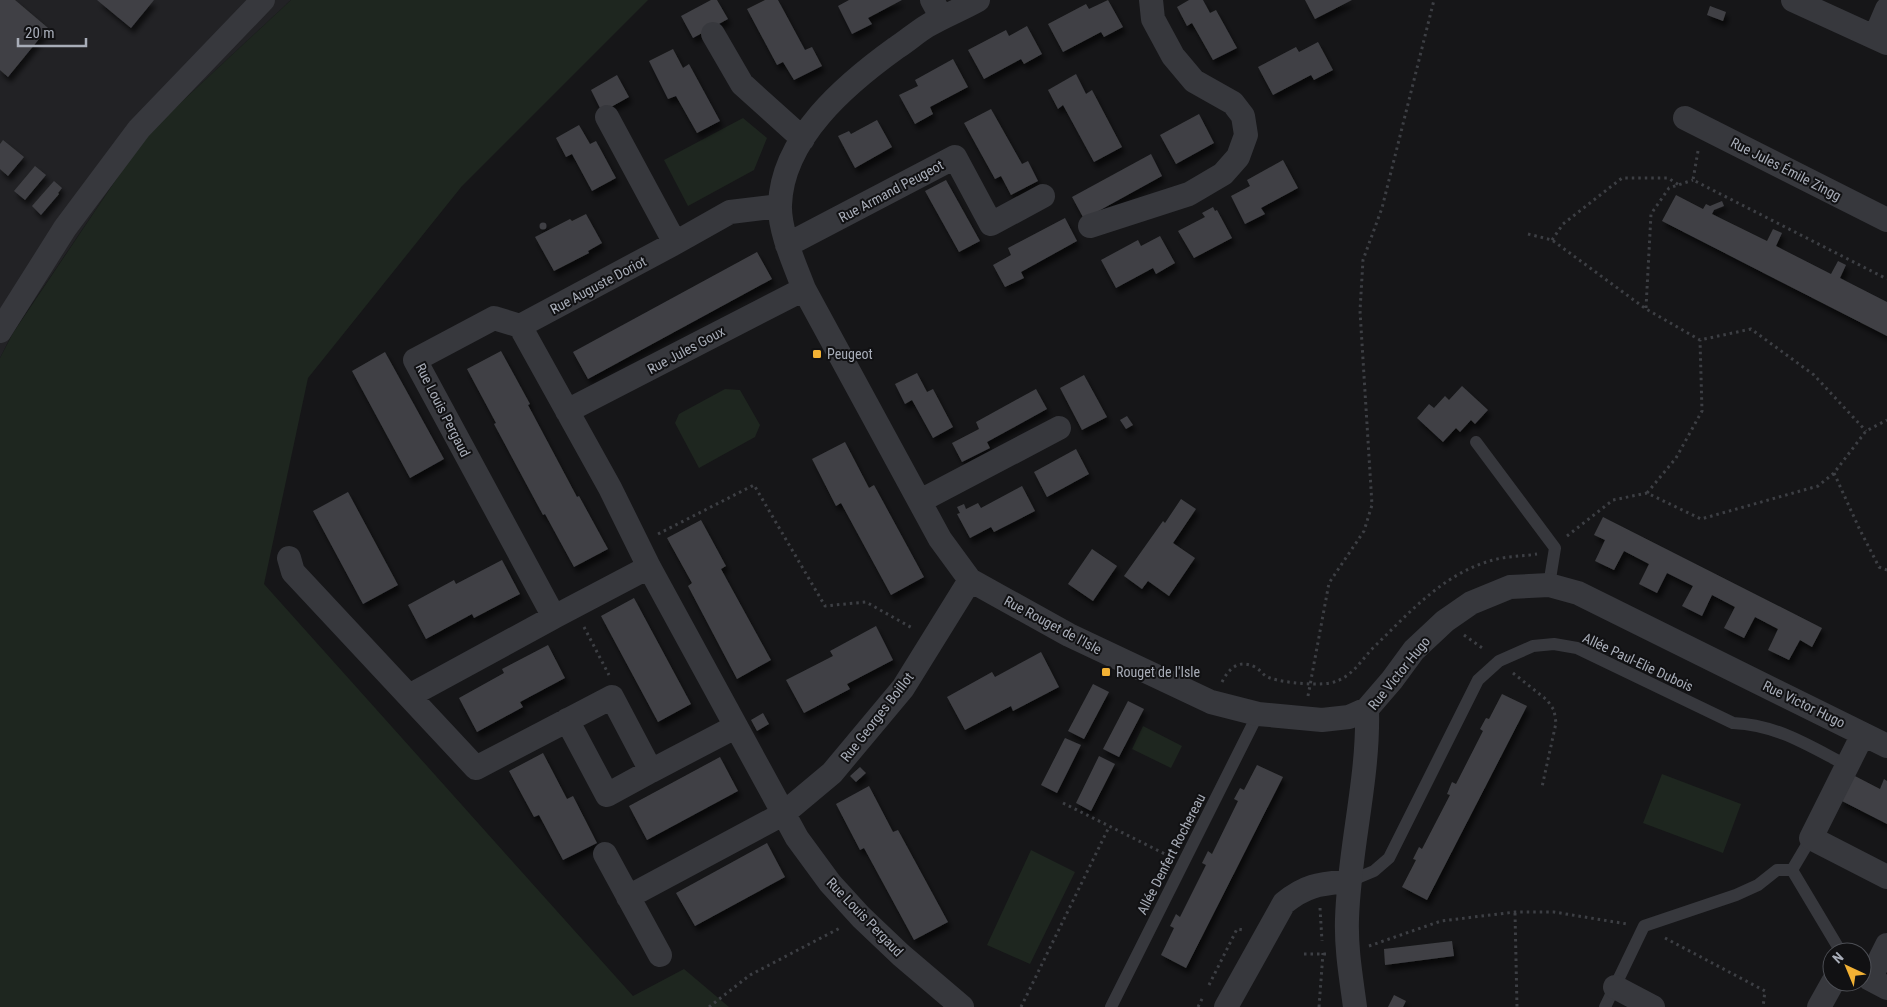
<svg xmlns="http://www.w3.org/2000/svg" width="1887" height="1007" font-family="'Roboto Condensed',sans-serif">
  <defs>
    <filter id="shadow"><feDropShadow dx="3" dy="5.5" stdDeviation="2.5" flood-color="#0009"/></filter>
  </defs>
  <rect width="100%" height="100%" fill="#161618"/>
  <!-- built -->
  <path fill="#222225" d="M 0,0 L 291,0 L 146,135 L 13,332 L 0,358 Z"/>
  <!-- green -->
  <path fill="#1e261f" d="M 291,0 L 648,0 L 462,186 L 308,378 L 264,584 L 633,996 L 684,969 L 729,1007 L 0,1007 L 0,358 L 13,333 L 146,135 Z
    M 743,118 L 767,138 L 754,170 L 688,206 L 664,160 Z
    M 725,389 L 740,390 L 760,425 L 755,437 L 699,468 L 675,423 L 679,414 Z
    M 1143,726 L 1182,746 L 1171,768 L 1132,749 Z
    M 1662,774 L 1741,804 L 1723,853 L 1643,823 Z
    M 1031,850 L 1075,872 L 1030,964 L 987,945 Z"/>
  <!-- building -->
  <path fill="#404145" filter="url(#shadow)" d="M 0,0 L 15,0 L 48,28 L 8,77 L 0,70 Z
    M 97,0 L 154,0 L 131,28 Z
    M 711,0 L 717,0 L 728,19 L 693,38 L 681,16 Z
    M 765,0 L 778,0 L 805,50 L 812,47 L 822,66 L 794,80 L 783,62 L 777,65 L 747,9 Z
    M 849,0 L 902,0 L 868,18 L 872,24 L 852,34 L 838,6 Z
    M 1108,0 L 1123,27 L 1104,37 L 1101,32 L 1063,52 L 1048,24 L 1086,4 L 1089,9 Z
    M 1189,0 L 1203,0 L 1210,13 L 1216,10 L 1237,48 L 1213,60 L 1192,23 L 1187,26 L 1177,7 Z
    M 1305,0 L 1352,0 L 1315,19 Z
    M 1710,6 L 1726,12 L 1723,21 L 1707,15 Z
    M 1027,26 L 1042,54 L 1024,64 L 1021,59 L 984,79 L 968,50 L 1006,30 L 1009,36 Z
    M 1318,42 L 1333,70 L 1314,80 L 1311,75 L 1273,95 L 1258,67 L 1296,47 L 1299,52 Z
    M 673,49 L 683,68 L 689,64 L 720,121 L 697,133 L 676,96 L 668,99 L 649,61 Z
    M 953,59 L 968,87 L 930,107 L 933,114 L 915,124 L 899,95 L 918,86 L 915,80 Z
    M 1076,74 L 1086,94 L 1092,90 L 1122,147 L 1094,162 L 1063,105 L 1058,109 L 1048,90 Z
    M 617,75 L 629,97 L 602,112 L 591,90 Z
    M 991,109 L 1022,164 L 1028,161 L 1038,181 L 1011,195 L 1001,176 L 995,179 L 964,123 Z
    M 1199,114 L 1214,143 L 1176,164 L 1160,135 Z
    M 877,120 L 892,147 L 855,168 L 838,136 L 849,131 L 851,134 Z
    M 579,125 L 590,144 L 596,141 L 616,178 L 592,191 L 572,154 L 566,157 L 556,138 Z
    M 3,140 L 24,157 L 8,176 L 0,169 L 0,144 Z
    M 1151,154 L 1162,176 L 1084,219 L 1072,197 Z
    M 1283,160 L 1298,188 L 1261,208 L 1265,214 L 1245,224 L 1231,196 L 1250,186 L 1247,180 Z
    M 35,166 L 46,175 L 25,200 L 14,191 Z
    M 946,180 L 980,241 L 959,252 L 925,191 Z
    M 54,181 L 62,188 L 58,193 L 59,194 L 41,215 L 32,206 Z
    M 1676,195 L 1703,209 L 1706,204 L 1710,206 L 1722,201 L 1724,206 L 1714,210 L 1712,214 L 1767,241 L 1773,229 L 1782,233 L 1776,246 L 1831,274 L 1838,261 L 1846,265 L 1840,278 L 1887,302 L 1887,336 L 1662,221 Z
    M 1213,207 L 1215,211 L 1217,210 L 1232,238 L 1194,258 L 1178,231 L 1205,217 L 1202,213 Z
    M 586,214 L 602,243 L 588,251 L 589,253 L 554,271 L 535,237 L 570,219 L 572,221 Z
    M 1065,218 L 1077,241 L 1021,272 L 1024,278 L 1005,287 L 993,265 L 1011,255 L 1008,248 Z
    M539.5 226a3.5 3.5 0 1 1 7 0a3.5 3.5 0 1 1-7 0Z
    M 1160,236 L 1175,263 L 1156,274 L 1153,268 L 1116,288 L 1101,260 L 1138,240 L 1141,246 Z
    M 757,252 L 772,279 L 588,379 L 573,352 Z
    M 501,351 L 530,404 L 528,405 L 577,497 L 579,496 L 608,549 L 574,567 L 545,514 L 543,515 L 494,424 L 496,423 L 467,369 Z
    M 385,352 L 444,459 L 410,478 L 352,371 Z
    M 917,373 L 927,392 L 933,389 L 953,427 L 933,438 L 912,400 L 905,404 L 895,384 Z
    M 1084,375 L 1107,417 L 1082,430 L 1060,388 Z
    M 1462,386 L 1488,410 L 1475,424 L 1471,420 L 1460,432 L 1456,428 L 1443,442 L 1417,418 L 1429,404 L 1434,408 L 1445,396 L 1449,400 Z
    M 1036,389 L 1047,409 L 987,442 L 990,448 L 962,462 L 952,443 L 979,429 L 976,422 Z
    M 1127,416 L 1133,425 L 1126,429 L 1120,420 Z
    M 845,442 L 869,488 L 874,485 L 924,577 L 891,595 L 841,503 L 836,506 L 812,459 Z
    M 1076,449 L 1089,474 L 1047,497 L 1034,472 Z
    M 1022,486 L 1035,511 L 994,532 L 991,527 L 970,538 L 957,514 L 960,513 L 957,507 L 964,504 L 966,509 L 978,503 L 981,508 Z
    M 348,492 L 398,585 L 363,604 L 313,511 Z
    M 1181,499 L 1196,509 L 1173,543 L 1195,558 L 1169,596 L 1148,581 L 1142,589 L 1124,576 L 1163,521 L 1165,523 Z
    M 1603,517 L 1822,628 L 1812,647 L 1800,640 L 1789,660 L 1768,650 L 1778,629 L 1755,617 L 1744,638 L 1724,628 L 1735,607 L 1712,595 L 1702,616 L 1682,606 L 1693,586 L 1667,573 L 1657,593 L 1639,584 L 1649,564 L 1624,551 L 1614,570 L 1595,561 L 1605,540 L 1594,535 Z
    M 701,520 L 726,566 L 721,569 L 771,660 L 737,679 L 688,586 L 692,583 L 667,538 Z
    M 1092,549 L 1117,566 L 1093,601 L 1068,584 Z
    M 502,560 L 520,594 L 474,618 L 472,614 L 426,639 L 408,605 L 454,580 L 456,584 Z
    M 634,598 L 691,704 L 658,722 L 601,616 Z
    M 876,626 L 893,660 L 847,684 L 850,689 L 804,713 L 786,680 L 833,656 L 830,651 Z
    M 548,645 L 565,678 L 520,702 L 523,707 L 477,732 L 459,698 L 504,673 L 502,669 Z
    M 1041,652 L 1059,687 L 1013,711 L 1011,706 L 965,730 L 947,697 L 992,672 L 995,677 Z
    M 1093,684 L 1109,692 L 1084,739 L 1068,731 Z
    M 1502,694 L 1527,706 L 1427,900 L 1402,887 L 1416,860 L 1413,859 L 1419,847 L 1422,849 L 1450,795 L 1447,794 L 1452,782 L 1456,784 L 1483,731 L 1480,729 L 1486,718 L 1489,719 Z
    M 1128,701 L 1144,709 L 1119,757 L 1103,749 Z
    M 763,713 L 769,724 L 757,731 L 751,720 Z
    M 1065,738 L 1081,745 L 1057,793 L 1041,785 Z
    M 543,753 L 567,799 L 573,796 L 597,843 L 563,860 L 539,815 L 534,817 L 509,771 Z
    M 1099,756 L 1115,764 L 1091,811 L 1076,803 Z
    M 720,757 L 738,791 L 647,840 L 629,806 Z
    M 1257,765 L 1283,777 L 1186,968 L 1161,955 L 1174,928 L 1170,926 L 1176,914 L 1180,917 L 1206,865 L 1202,863 L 1208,851 L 1212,854 L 1238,801 L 1234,799 L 1240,788 L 1244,790 Z
    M 860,767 L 866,773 L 856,782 L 850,776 Z
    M 1853,775 L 1880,789 L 1884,779 L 1887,781 L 1887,824 L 1840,800 Z
    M 869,786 L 893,832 L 898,830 L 948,922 L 914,940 L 864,848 L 860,850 L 836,804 Z
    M 767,843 L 785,877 L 695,926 L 676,893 Z
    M 1452,941 L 1454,956 L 1385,965 L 1384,949 Z
    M 1394,995 L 1406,1001 L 1403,1007 L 1388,1007 Z"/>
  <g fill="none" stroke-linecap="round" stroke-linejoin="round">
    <!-- path -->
    <path stroke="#3d3f44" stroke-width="3" stroke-dasharray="2.5 4" stroke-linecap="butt" d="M 1698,151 L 1693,180 L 1887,279
      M 1528,234 L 1552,240 L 1646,309 L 1700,340 L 1751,329 L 1814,375 L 1866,431
      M 1552,240 L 1563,224 L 1622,178 L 1668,178 L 1679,185
      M 1646,308 L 1651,214 L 1669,188 L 1693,180
      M 1834,473 L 1859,528 L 1879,567 L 1887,570
      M 1647,493 L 1676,458 L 1702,411 L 1700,340
      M 658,534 L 754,485 L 825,606 L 866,602 L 914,629
      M 1567,536 L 1613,500 L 1647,493 L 1701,519 L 1818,486 L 1834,473 L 1866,431 L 1887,420
      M 584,627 L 609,675
      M 1464,635 L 1485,650
      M 1513,673 L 1547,700 L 1554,710 L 1556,723 L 1542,787
      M 1222,682 C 1229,668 1239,659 1255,667 C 1261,670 1263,676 1270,678 C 1284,683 1324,687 1337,681 C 1355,674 1363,657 1376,645 C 1413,609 1449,568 1502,558 C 1514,556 1525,556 1537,554
      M 1308,696 L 1329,583 L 1364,531 L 1372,505 L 1360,311 L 1363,260 L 1382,208 L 1434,0
      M 1063,803 L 1167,855
      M 1320,908 L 1322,941
      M 1515,913 L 1517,1007
      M 1665,938 L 1765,991 L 1763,1007
      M 1369,946 L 1441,921 L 1515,912 L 1554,912 L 1627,924
      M 1304,954 L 1327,954
      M 1209,985 L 1237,929 L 1244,930
      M 709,1007 L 750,975 L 840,928
      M 1021,1007 L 1109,827
      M 1198,1007 L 1203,997
      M 1319,1007 L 1323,953"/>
    <!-- lane -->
    <path stroke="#37383d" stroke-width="12" d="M 1476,442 L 1555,548 L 1549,585
      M 1792,870 L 1841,952
      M 1792,870 L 1811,838
      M 1350,881 L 1374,871 L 1389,858 L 1478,680 L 1499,661 L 1533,646 L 1554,644 L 1577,648 L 1733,723 C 1778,725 1809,746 1848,766
      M 1111,1007 L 1258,714
      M 1605,1007 L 1644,926 L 1736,895 L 1758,885 L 1777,870 L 1792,870"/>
    <!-- street -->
    <path stroke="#37383d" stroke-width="24" d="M 932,0 L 942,18
      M 978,0 C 962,9 944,16 927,26 C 917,32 907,41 896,48 C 846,84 782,138 780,205 C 779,231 795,265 804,289 L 940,539 L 970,580 L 1069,635 L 1211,702 L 1258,714 L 1322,720 L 1349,717 L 1367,709
      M 1793,0 L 1887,43
      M 713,34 L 742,84 L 803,139
      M 1875,37 L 1887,9
      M 607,117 L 675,243
      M 1685,118 L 1887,220
      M 1090,226 L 1189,194 L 1223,174 L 1238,157 L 1246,135 L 1243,116 L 1233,103 L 1194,81 L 1173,56 L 1153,19 L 1151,0
      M 787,245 L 955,157 L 991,224 L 1043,196
      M 520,326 L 675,243 L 730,212 L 780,206
      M 0,331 L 65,228 L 139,129 L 263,0
      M 567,411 L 804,289
      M 920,501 L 1059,428
      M 289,558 L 293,572 L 476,768 L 612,697 L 651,771 L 735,727
      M 649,567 L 554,617 L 415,360 L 494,318 L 520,326 L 610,488 L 649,567 L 797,838 L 830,883 L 861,917 L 901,955 L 962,1007
      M 409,696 L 554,617
      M 567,720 L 607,795 L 651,771
      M 1863,734 L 1811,838 L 1887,877
      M 605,854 L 660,955
      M 628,897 L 783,814 L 832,773 L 903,688 L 970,580
      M 1887,945 L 1870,979 L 1887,988
      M 1615,987 L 1653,1007
      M 1226,1007 L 1284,903 C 1307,884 1321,884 1350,881
      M 1355,1007 C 1351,977 1346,949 1347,919 C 1349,849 1369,779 1367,709 L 1392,680 L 1414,650 L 1445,621 L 1471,603 L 1510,587 L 1549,585 L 1578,593 L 1887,746
      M 1819,1007 L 1833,982"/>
  </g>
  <!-- markers -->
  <g fill="#f2b134" stroke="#111113" stroke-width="2">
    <rect x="812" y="349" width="10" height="10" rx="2.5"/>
    <rect x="1101" y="667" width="10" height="10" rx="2.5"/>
  </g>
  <g text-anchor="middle" stroke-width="4" stroke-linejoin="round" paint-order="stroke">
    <!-- street labels -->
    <g font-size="14" fill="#a8adb8" stroke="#111113">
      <text transform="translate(1786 169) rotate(27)" y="5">Rue Jules Émile Zingg</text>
      <text transform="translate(891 191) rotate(-28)" y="5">Rue Armand Peugeot</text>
      <text transform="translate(598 285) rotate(-28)" y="5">Rue Auguste Doriot</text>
      <text transform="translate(686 350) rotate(-28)" y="5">Rue Jules Goux</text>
      <text transform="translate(443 410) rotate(63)" y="5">Rue Louis Pergaud</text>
      <text transform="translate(1053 625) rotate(28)" y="5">Rue Rouget de l'Isle</text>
      <text transform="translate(1638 662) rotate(25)" y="5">Allée Paul-Elie Dubois</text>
      <text transform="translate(1399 673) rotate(-51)" y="5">Rue Victor Hugo</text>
      <text transform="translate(1804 704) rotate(26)" y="5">Rue Victor Hugo</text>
      <text transform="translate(877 717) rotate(-52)" y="5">Rue Georges Boillot</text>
      <text transform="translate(1171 854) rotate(-63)" y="5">Allée Denfert Rochereau</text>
      <text transform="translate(865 917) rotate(46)" y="5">Rue Louis Pergaud</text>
    </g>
    <!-- poi labels -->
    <g font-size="14" fill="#a8adb8" stroke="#111113" text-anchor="start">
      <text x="827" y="359">Peugeot</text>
      <text x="1116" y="677">Rouget de l'Isle</text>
    </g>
  </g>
  <!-- north arrow -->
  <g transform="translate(1847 967) rotate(316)"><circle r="24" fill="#111113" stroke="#4d4f55"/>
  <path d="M0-4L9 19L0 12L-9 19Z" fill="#f2b134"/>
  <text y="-8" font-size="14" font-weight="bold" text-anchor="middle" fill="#a8adb8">N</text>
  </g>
  <!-- scale -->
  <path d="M18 38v8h68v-8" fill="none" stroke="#a8adb8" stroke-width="2.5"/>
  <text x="25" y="38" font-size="15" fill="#a8adb8" stroke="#111113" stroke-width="4" paint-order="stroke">20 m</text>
</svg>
